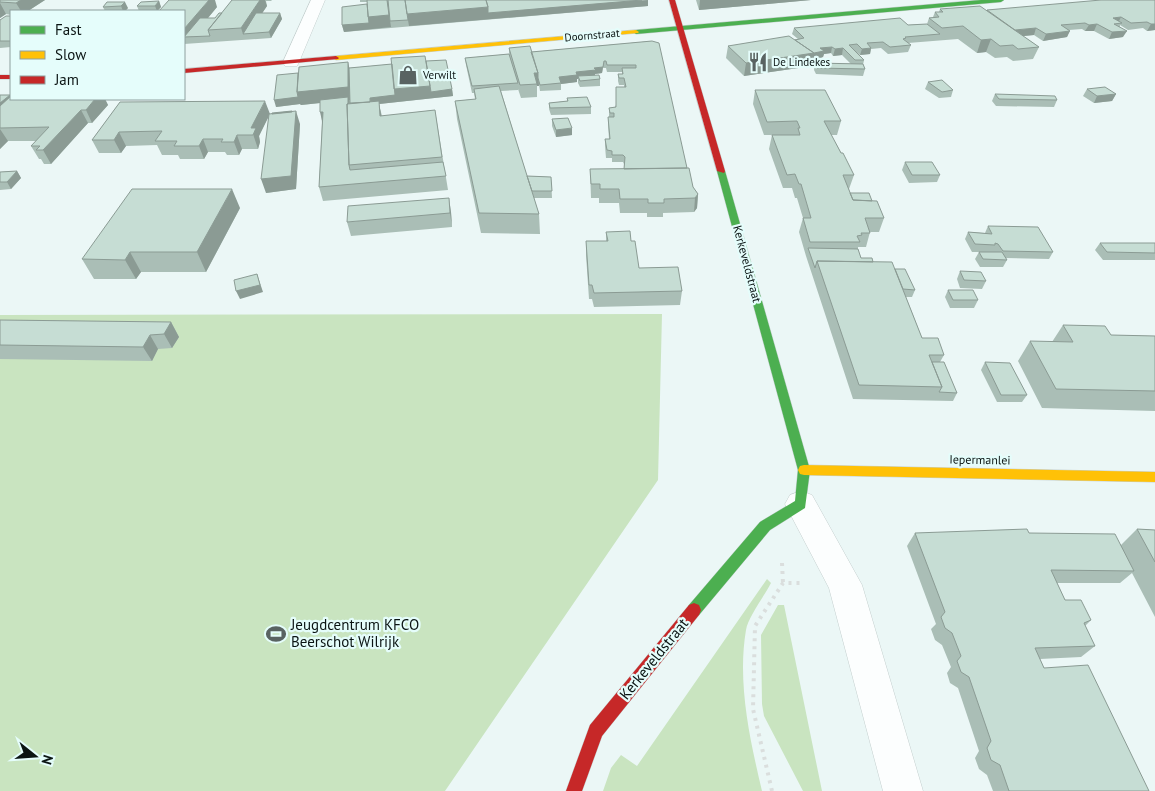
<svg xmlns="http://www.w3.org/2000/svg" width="1155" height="791" font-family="'PT Sans',sans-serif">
  <rect width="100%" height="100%" fill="#ebf7f6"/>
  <!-- green -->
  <path fill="#c9e4c0" d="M 662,314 L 658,480 L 445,791 L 0,791 L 0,315 Z
    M 767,579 L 771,583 C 765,595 748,617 746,630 C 737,683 750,740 762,791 L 603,791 L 611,768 L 621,755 L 637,766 Z
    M 778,605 L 784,605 L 822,791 L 803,791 L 764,716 L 762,704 L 761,635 Z"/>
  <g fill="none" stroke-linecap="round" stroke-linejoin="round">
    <defs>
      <path id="street" d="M 311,0 L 325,0 L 299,62 L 297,66 L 285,66 L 283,62 Z
        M 801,491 L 812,495 L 862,585 L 923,791 L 883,791 L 829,588 L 785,504 L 790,495 Z"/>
      <path id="fast" d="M 981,0 L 1004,0 L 1001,2 L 636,34 L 633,32 L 636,30 Z
        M 718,169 L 725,171 L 810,470 L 805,508 L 770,530 L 699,615 L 694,617 L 689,615 L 687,610 L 689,605 L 760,522 L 795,501 L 798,470 L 717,171 Z"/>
      <path id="slow" d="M 636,30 L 639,32 L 638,33 L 336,60 L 333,58 L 336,56 Z
        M 804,465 L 1155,472 L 1155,482 L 804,475 L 800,474 L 798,470 L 800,466 Z"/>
      <path id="jam" d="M 669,0 L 675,0 L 725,171 L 724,173 L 717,171 Z
        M 336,56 L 339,58 L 338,59 L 184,73 L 184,69 Z
        M 0,75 L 11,75 L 11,79 L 0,79 Z
        M 694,603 L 699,605 L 701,610 L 699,615 L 602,736 L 582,791 L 566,791 L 590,725 L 689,605 Z"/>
    </defs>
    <!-- street casing -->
    <use href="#street" stroke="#c4cfce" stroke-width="1"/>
    <!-- fast casing -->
    <use href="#fast" stroke="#c4cfce" stroke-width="1"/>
    <!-- slow casing -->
    <use href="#slow" stroke="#c4cfce" stroke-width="1"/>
    <!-- jam casing -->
    <use href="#jam" stroke="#c4cfce" stroke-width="1"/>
    <!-- path -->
    <path stroke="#dadedd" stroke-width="4" stroke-dasharray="3 5" stroke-linecap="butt" d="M 782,563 L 783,583
      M 772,791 L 753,709 L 755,626 L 783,583 L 801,583"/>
    <!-- street -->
    <use href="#street" fill="#fcfefe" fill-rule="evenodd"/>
    <!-- fast -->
    <use href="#fast" fill="#4caf50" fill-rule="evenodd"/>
    <!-- slow -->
    <use href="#slow" fill="#ffc107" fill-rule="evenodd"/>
    <!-- jam -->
    <use href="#jam" fill="#c62828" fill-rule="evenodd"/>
  </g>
  <!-- wall -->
  <path fill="#aabeb6" d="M 0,0 L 45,0 L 28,11 L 11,11 L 11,15 L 6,14 L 0,18 Z
    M 232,0 L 272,0 L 271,1 L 266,1 L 267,6 L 262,13 L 280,13 L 282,19 L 271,38 L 184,44 L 184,11 L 217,7 L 208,18 L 215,18 L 222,13 Z
    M 360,0 L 405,0 L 648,6 L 344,32 L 342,25 L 367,4 L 367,2 L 360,2 Z
    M 696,0 L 811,0 L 699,10 Z
    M 1155,0 L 1155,30 L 1147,31 L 1143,28 L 1128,30 L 1120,25 L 1120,27 L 1123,37 L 1109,39 L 1094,31 L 1085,31 L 1082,29 L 1069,30 L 1067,37 L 1043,41 L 1034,35 L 1023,36 L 1039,47 L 1033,59 L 1013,61 L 1007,57 L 995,58 L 986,52 L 977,53 L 958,39 L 908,43 L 911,45 L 908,52 L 888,54 L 881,48 L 871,49 L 870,54 L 860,55 L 855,51 L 864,60 L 863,65 L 865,69 L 863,76 L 816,74 L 814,70 L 815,63 L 851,64 L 842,55 L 833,56 L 831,53 L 824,54 L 823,57 L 813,60 L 812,66 L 744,76 L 726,58 L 728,46 L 798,39 L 792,34 L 794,28 L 908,25 L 927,24 L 929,18 L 933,17 L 935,12 L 939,12 L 940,9 L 987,10 Z
    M 159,1 L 161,7 L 158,11 L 139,11 L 137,6 Z
    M 107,2 L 128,8 L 125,11 L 105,11 L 103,7 Z
    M 11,16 L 11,47 L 0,48 L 0,20 Z
    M 652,41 L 687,168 L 693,187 L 698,194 L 697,208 L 694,212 L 663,213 L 663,217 L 647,217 L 647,213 L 620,213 L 619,203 L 599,203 L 599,198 L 591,198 L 590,169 L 624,169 L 624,164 L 623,162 L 612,162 L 612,158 L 606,158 L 605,146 L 605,139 L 609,139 L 608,124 L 608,117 L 609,117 L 609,108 L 615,107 L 624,87 L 624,85 L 619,85 L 618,81 L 618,74 L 622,74 L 622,72 L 607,72 L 606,68 L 603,68 L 602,73 L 595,74 L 595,75 L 600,79 L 600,86 L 580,87 L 578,83 L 578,79 L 577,79 L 577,82 L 561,84 L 561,90 L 540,91 L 539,85 L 537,86 L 537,97 L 521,98 L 518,89 L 518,90 L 501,91 L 527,176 L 551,177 L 552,198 L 534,198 L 539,214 L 540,234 L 481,233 L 457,119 L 455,101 L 475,99 L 474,93 L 472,93 L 466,65 L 465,58 L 509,54 L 509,48 L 531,52 Z
    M 426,61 L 452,89 L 453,96 L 379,104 L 382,116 L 435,110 L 448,190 L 323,201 L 319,187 L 322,123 L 320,103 L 301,105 L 300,104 L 276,107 L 298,73 L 348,62 L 349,68 Z
    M 928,82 L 953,90 L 951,97 L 939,98 L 925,89 Z
    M 1087,89 L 1116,94 L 1112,101 L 1094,103 L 1083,96 Z
    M 755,90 L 841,121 L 837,135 L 831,135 L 854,175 L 849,189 L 850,193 L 872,201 L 884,218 L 879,232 L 870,232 L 866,247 L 858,247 L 858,249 L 861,258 L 895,269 L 915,290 L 912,297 L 906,297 L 922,338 L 944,355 L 940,362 L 957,393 L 953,401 L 853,399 L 806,256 L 799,232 L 803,218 L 797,198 L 795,198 L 792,188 L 783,188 L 769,149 L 772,135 L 794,135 L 764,135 L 753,104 Z
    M 995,94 L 1057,100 L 1054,107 L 996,106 L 992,101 Z
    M 0,95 L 10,95 L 11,99 L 105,99 L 108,105 L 92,123 L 88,123 L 51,164 L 44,164 L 41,159 L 39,159 L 31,146 L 36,141 L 8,141 L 0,149 Z
    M 567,98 L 591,107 L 591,114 L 551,115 L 549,109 L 549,103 L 567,101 Z
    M 120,102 L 270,114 L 300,124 L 296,189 L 266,193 L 269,115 L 259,136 L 260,142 L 258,149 L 242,149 L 239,155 L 227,155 L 225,152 L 208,152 L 204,159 L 180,159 L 178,155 L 162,155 L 157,145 L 126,146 L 121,153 L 99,153 L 92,140 Z
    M 552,119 L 572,135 L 556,137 L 552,126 Z
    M 905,162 L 940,175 L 937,182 L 909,183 L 902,170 Z
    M 17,171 L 21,178 L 11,189 L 0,190 L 0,172 Z
    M 240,208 L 206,272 L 141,272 L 136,279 L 94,279 L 82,259 Z
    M 451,212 L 452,227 L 351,236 L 347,222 Z
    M 988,226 L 1053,252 L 1049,259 L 1006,258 L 1007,260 L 1003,267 L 980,267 L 975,259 L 979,252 L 972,252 L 965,239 L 968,232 L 985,233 Z
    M 606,232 L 631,241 L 639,268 L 682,291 L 680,305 L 594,307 L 592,299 L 589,299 L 586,255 L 586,241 L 606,241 Z
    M 1100,243 L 1155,243 L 1155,260 L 1103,260 L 1095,250 Z
    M 960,271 L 986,281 L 982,289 L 960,288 L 957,279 Z
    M 948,290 L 978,300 L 974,308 L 950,308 L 945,297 Z
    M 0,320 L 171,322 L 179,337 L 172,348 L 158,349 L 152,361 L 0,359 Z
    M 1063,325 L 1111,335 L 1155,336 L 1155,411 L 1042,408 L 1018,361 L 1030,341 L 1052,342 Z
    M 985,362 L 1027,395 L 1022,402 L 997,402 L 981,370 Z
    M 1137,529 L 1155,530 L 1155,617 L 1132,573 L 1120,583 L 1057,583 L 1065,600 L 1091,620 L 1085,626 L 1095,646 L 1081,657 L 1040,659 L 1044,668 L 1149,791 L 993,791 L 987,775 L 979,769 L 975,758 L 979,751 L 958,688 L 950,683 L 947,673 L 951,667 L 942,645 L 935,640 L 931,629 L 936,624 L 907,546 L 915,533 L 1029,533 L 1121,545 Z"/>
  <!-- shaded-wall -->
  <path fill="#8b9b94" d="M 21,0 L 45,0 L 28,11 L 21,11 L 16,3 Z
    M 209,0 L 215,0 L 217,7 L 192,37 L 184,37 L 184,29 Z
    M 260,0 L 265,0 L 267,6 L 249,33 L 243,34 L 245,40 L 241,28 Z
    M 387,0 L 391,27 L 344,32 L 342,25 L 368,17 Z
    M 648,0 L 648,6 L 409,26 L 407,14 L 488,7 Z
    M 700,0 L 811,0 L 699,10 Z
    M 159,1 L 161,7 L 157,11 L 155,6 Z
    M 125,2 L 128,8 L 125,11 L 123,11 L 121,6 Z
    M 0,3 L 6,14 L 0,18 Z
    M 280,13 L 282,19 L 271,38 L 269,32 Z
    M 1121,17 L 1118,23 L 1113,18 Z
    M 1097,24 L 1094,31 L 1085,31 L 1089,25 Z
    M 1151,24 L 1155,24 L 1155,30 L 1147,31 Z
    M 1036,28 L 1034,35 L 1003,38 L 1006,31 Z
    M 1070,31 L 1067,37 L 1043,41 L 1046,34 Z
    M 1127,31 L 1123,37 L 1109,39 L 1112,32 Z
    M 991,39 L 986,52 L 977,53 L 981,40 Z
    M 832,47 L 831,53 L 824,54 L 823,57 L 813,60 L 812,66 L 744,76 L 746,63 L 820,48 Z
    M 843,48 L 842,55 L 833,56 L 835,49 Z
    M 871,48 L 870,54 L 860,55 L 862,49 Z
    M 604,61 L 602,73 L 595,74 L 595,77 L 578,76 L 578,79 L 577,79 L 577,82 L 561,84 L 559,77 L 576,72 L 594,68 Z
    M 348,62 L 351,75 L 351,100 L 349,100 L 351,110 L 353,165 L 348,100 L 301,105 L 300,104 L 276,107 L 274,100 L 297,92 Z
    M 534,73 L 538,73 L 539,86 L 537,86 Z
    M 430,86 L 452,89 L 453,96 L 379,104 L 382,119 L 371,109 L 370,98 L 394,89 Z
    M 1116,94 L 1112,101 L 1094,103 L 1097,96 Z
    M 10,95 L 11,98 L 0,124 L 0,103 Z
    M 95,99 L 105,99 L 108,105 L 92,123 L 86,110 Z
    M 265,101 L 270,114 L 259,136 L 260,142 L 258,149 L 251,128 Z
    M 81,110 L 88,123 L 51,164 L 43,150 Z
    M 296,111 L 300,124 L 296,189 L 266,193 L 261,179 Z
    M 320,112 L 323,112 L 323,125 Z
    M 572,128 L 572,135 L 556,137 L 556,130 Z
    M 0,129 L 8,141 L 0,149 Z
    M 119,132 L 126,146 L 121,153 L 114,140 Z
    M 237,135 L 242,149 L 239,155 L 234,142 Z
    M 203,139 L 208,152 L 204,159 L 199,146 Z
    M 17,171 L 21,178 L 11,189 L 7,182 Z
    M 232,189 L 240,208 L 206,272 L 197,252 Z
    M 698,194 L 697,208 L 694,212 L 695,198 Z
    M 449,198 L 451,212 L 452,227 L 450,213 Z
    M 130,252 L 141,272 L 136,279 L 125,260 Z
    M 257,274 L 263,292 L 240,299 L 236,291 Z
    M 171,322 L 179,337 L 172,348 L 164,334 Z
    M 150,335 L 158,349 L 152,361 L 143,347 Z"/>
  <!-- building -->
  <path fill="#c6ddd4" stroke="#8b9b94" d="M 0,0 L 21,0 L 16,3 L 0,2 Z
    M 169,0 L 209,0 L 184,29 L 184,11 L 159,11 Z
    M 232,0 L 260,0 L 241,28 L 208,30 Z
    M 367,0 L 387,0 L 389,15 L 368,17 Z
    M 388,0 L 405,0 L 408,20 L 390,21 Z
    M 405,0 L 486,0 L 488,7 L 407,14 Z
    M 486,0 L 642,0 L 488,13 L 488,7 Z
    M 1101,0 L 1155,0 L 1155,24 L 1151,24 L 1147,22 L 1131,23 L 1121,17 L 1113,18 L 1122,23 L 1114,24 L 1127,31 L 1112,32 L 1097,24 L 1089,25 L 1085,23 L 1061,25 L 1070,31 L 1046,34 L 1036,28 L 1015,30 L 987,10 Z
    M 159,1 L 155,6 L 137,6 L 141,2 Z
    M 107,2 L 125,2 L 121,6 L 103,7 Z
    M 367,4 L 369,23 L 342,25 L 342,7 Z
    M 980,6 L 1039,47 L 1018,49 L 1013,45 L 1000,46 L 991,39 L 981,40 L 963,26 L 942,28 L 929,18 L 939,17 L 935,12 L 943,12 L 940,9 Z
    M 219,13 L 222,13 L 208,30 L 210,36 L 184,37 L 200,18 L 215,18 Z
    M 256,13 L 280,13 L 269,32 L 243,34 Z
    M 6,16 L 11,16 L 11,41 L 0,41 L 0,20 Z
    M 900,18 L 908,25 L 927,24 L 940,34 L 905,37 L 906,38 L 903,39 L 911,45 L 890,47 L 883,42 L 867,43 L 871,48 L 862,49 L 857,44 L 849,45 L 864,60 L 855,60 L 843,48 L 835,49 L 832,47 L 820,48 L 824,51 L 814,53 L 795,40 L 804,38 L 794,28 Z
    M 789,36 L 814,53 L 746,63 L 728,46 Z
    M 652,41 L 659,43 L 687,168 L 624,169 L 625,157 L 623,155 L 612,155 L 612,151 L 607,150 L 605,139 L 610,139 L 608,117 L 614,117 L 614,113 L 610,113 L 609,108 L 616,107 L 616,87 L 626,87 L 624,78 L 619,78 L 618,74 L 623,74 L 622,68 L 636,68 L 636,65 L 607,65 L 606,61 L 604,61 L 603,67 L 594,68 L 596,70 L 576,72 L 577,75 L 559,77 L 561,83 L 540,85 L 538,78 L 538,73 L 531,52 Z
    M 530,46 L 538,73 L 534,73 L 537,84 L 520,85 L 509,48 Z
    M 509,54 L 518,83 L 472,86 L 465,58 Z
    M 425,56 L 430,86 L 394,89 L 391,58 Z
    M 446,60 L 452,89 L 431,92 L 426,61 Z
    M 348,62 L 348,87 L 297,92 L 299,67 Z
    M 815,63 L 863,64 L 865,69 L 817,68 Z
    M 392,64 L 395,95 L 370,98 L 370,102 L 350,103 L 349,68 Z
    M 298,73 L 297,92 L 298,97 L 274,100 L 277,75 Z
    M 599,75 L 600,79 L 580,81 L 578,76 Z
    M 942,80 L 953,90 L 942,92 L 928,82 Z
    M 499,86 L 539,214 L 479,213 L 455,101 L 476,99 L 474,89 Z
    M 1105,87 L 1116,94 L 1097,96 L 1087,89 Z
    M 755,90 L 825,90 L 841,121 L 824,121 L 841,153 L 843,153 L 854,175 L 843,175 L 853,200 L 877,201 L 884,218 L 865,218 L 870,233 L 861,233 L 862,235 L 857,236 L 860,242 L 810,242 L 803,218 L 811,218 L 801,184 L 799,184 L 795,174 L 787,175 L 772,135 L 800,135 L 798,128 L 800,128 L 797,121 L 767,122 Z
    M 995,94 L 1055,96 L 1057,100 L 999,99 Z
    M 0,95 L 10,95 L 0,103 Z
    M 11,96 L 11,99 L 95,99 L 86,110 L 81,110 L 43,150 L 36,150 L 40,146 L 31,146 L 49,127 L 0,128 L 0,106 Z
    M 348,97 L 348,104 L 347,104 L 349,165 L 350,170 L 443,162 L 446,176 L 319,187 L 323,112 L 320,112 L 320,100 Z
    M 587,97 L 591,107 L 550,108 L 549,103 L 568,101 L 567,98 Z
    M 265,101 L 251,128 L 256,128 L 253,135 L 237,135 L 234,142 L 221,142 L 223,139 L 203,139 L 199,146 L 174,146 L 177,141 L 155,141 L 162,131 L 119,132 L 114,140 L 92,140 L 120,102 Z
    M 379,101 L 380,116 L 435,110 L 442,157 L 349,165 L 347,104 Z
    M 292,111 L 292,112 L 272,114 L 272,113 Z
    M 296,111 L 291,176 L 261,179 L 269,114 Z
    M 568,118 L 572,128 L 556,130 L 552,119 Z
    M 905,162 L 932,162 L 940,175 L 912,175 Z
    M 689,168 L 693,187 L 698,194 L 695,198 L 664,199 L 664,203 L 648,203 L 648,199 L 620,199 L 619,189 L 600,189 L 600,184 L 591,184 L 590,169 Z
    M 17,171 L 7,182 L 0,182 L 0,172 Z
    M 527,176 L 551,177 L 552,191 L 532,191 Z
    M 132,189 L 232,189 L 197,252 L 130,252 L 125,260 L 82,259 Z
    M 850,193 L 869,193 L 872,201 L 853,200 Z
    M 449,198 L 450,213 L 347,222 L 348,206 Z
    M 988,226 L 1038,227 L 1053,252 L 1003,251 L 998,244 L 995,243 L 995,245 L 975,244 L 968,232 L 992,234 Z
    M 630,231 L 631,241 L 635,241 L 639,268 L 678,267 L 682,291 L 594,293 L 592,285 L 589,285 L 586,241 L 608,241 L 606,232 Z
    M 1100,243 L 1155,243 L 1155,253 L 1107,252 Z
    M 808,248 L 858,249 L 861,258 L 872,258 L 873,262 L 817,261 L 815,268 Z
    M 979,252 L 1002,252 L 1007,260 L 983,259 Z
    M 817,261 L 892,262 L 922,338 L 938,338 L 944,355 L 929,355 L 942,387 L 859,385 Z
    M 895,269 L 905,269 L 915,290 L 903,289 Z
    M 960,271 L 981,272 L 986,281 L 964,280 Z
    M 257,274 L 260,285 L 236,291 L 234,280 Z
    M 948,290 L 973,290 L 978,300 L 953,300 Z
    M 0,320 L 171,322 L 164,334 L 150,335 L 143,347 L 0,345 Z
    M 1063,325 L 1105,326 L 1111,335 L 1155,336 L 1155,391 L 1056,389 L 1030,341 L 1073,342 Z
    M 932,362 L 944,362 L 957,393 L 939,392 L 942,387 Z
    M 985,362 L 1010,363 L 1027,395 L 1001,395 Z
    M 1027,529 L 1029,533 L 1115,534 L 1134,571 L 1051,570 L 1065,600 L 1081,600 L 1091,620 L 1084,623 L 1095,646 L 1035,648 L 1044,668 L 1088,665 L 1149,791 L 1009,791 L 1000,765 L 991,760 L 987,748 L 991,741 L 969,677 L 961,672 L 957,661 L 961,656 L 952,633 L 945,628 L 941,617 L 945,612 L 915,533 Z
    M 1137,529 L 1155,530 L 1155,562 Z"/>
  <!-- icons -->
  <defs>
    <symbol id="restaurant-bare" viewBox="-9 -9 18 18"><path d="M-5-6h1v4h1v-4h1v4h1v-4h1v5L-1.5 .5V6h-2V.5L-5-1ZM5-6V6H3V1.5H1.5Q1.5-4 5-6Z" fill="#596362" stroke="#e5fdfb" stroke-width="2.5" paint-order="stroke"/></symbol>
    <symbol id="shop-bare" viewBox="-9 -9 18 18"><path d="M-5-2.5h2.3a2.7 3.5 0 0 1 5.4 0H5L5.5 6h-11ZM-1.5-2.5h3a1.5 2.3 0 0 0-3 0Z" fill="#596362" stroke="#e5fdfb" stroke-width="2.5" paint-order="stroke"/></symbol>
    <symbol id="stadium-bare" viewBox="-9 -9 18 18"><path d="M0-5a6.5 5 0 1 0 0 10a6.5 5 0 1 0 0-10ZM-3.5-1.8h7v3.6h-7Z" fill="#596362" stroke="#e5fdfb" stroke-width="2.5" paint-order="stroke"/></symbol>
  </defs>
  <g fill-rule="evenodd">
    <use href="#restaurant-bare" x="744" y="48" width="28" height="28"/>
    <use href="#shop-bare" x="394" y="61" width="28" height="28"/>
    <use href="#stadium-bare" x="262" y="620" width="28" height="28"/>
  </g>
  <g text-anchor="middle" stroke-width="4.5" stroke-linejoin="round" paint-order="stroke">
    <!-- far-street labels -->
    <g font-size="11" fill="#0b1413" stroke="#e5fdfb">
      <text transform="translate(592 35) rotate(-5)" y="4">Doornstraat</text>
    </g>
    <!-- far-poi labels -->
    <g font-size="11" fill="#0b1413" stroke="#e5fdfb" text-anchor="start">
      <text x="773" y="66">De Lindekes</text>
      <text x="423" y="79">Verwilt</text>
    </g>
    <!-- street labels -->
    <g font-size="12" fill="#0b1413" stroke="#e5fdfb">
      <text transform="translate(747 264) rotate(75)" y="4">Kerkeveldstraat</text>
      <text transform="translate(980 460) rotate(1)" y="4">Iepermanlei</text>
    </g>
    <!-- near-poi labels -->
    <g font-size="15" fill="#0b1413" stroke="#e5fdfb" text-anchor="start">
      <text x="291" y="630">Jeugdcentrum KFCO<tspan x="291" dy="17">Beerschot Wilrijk</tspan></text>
    </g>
    <!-- near-street labels -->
    <g font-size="15" fill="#0b1413" stroke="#e5fdfb">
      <text transform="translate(654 659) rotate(-51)" y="5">Kerkeveldstraat</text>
    </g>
  </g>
  <!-- legend -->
  <rect x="10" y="10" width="175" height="90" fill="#e5fdfb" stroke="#8ea09e"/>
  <rect x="20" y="26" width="25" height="8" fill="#4caf50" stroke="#8ea09e"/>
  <text x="55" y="35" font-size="15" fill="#0b1413">Fast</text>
  <rect x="20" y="51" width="25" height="8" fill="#ffc107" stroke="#8ea09e"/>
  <text x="55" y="60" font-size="15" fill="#0b1413">Slow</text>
  <rect x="20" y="76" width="25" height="8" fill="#c62828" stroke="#8ea09e"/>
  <text x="55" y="85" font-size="15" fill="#0b1413">Jam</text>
  <!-- north arrow -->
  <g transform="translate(35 756) rotate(107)" stroke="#e5fdfb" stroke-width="4" paint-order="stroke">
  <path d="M0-4L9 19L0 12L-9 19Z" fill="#0b1413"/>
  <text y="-8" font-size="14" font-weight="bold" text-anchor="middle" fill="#0b1413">N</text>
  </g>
</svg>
